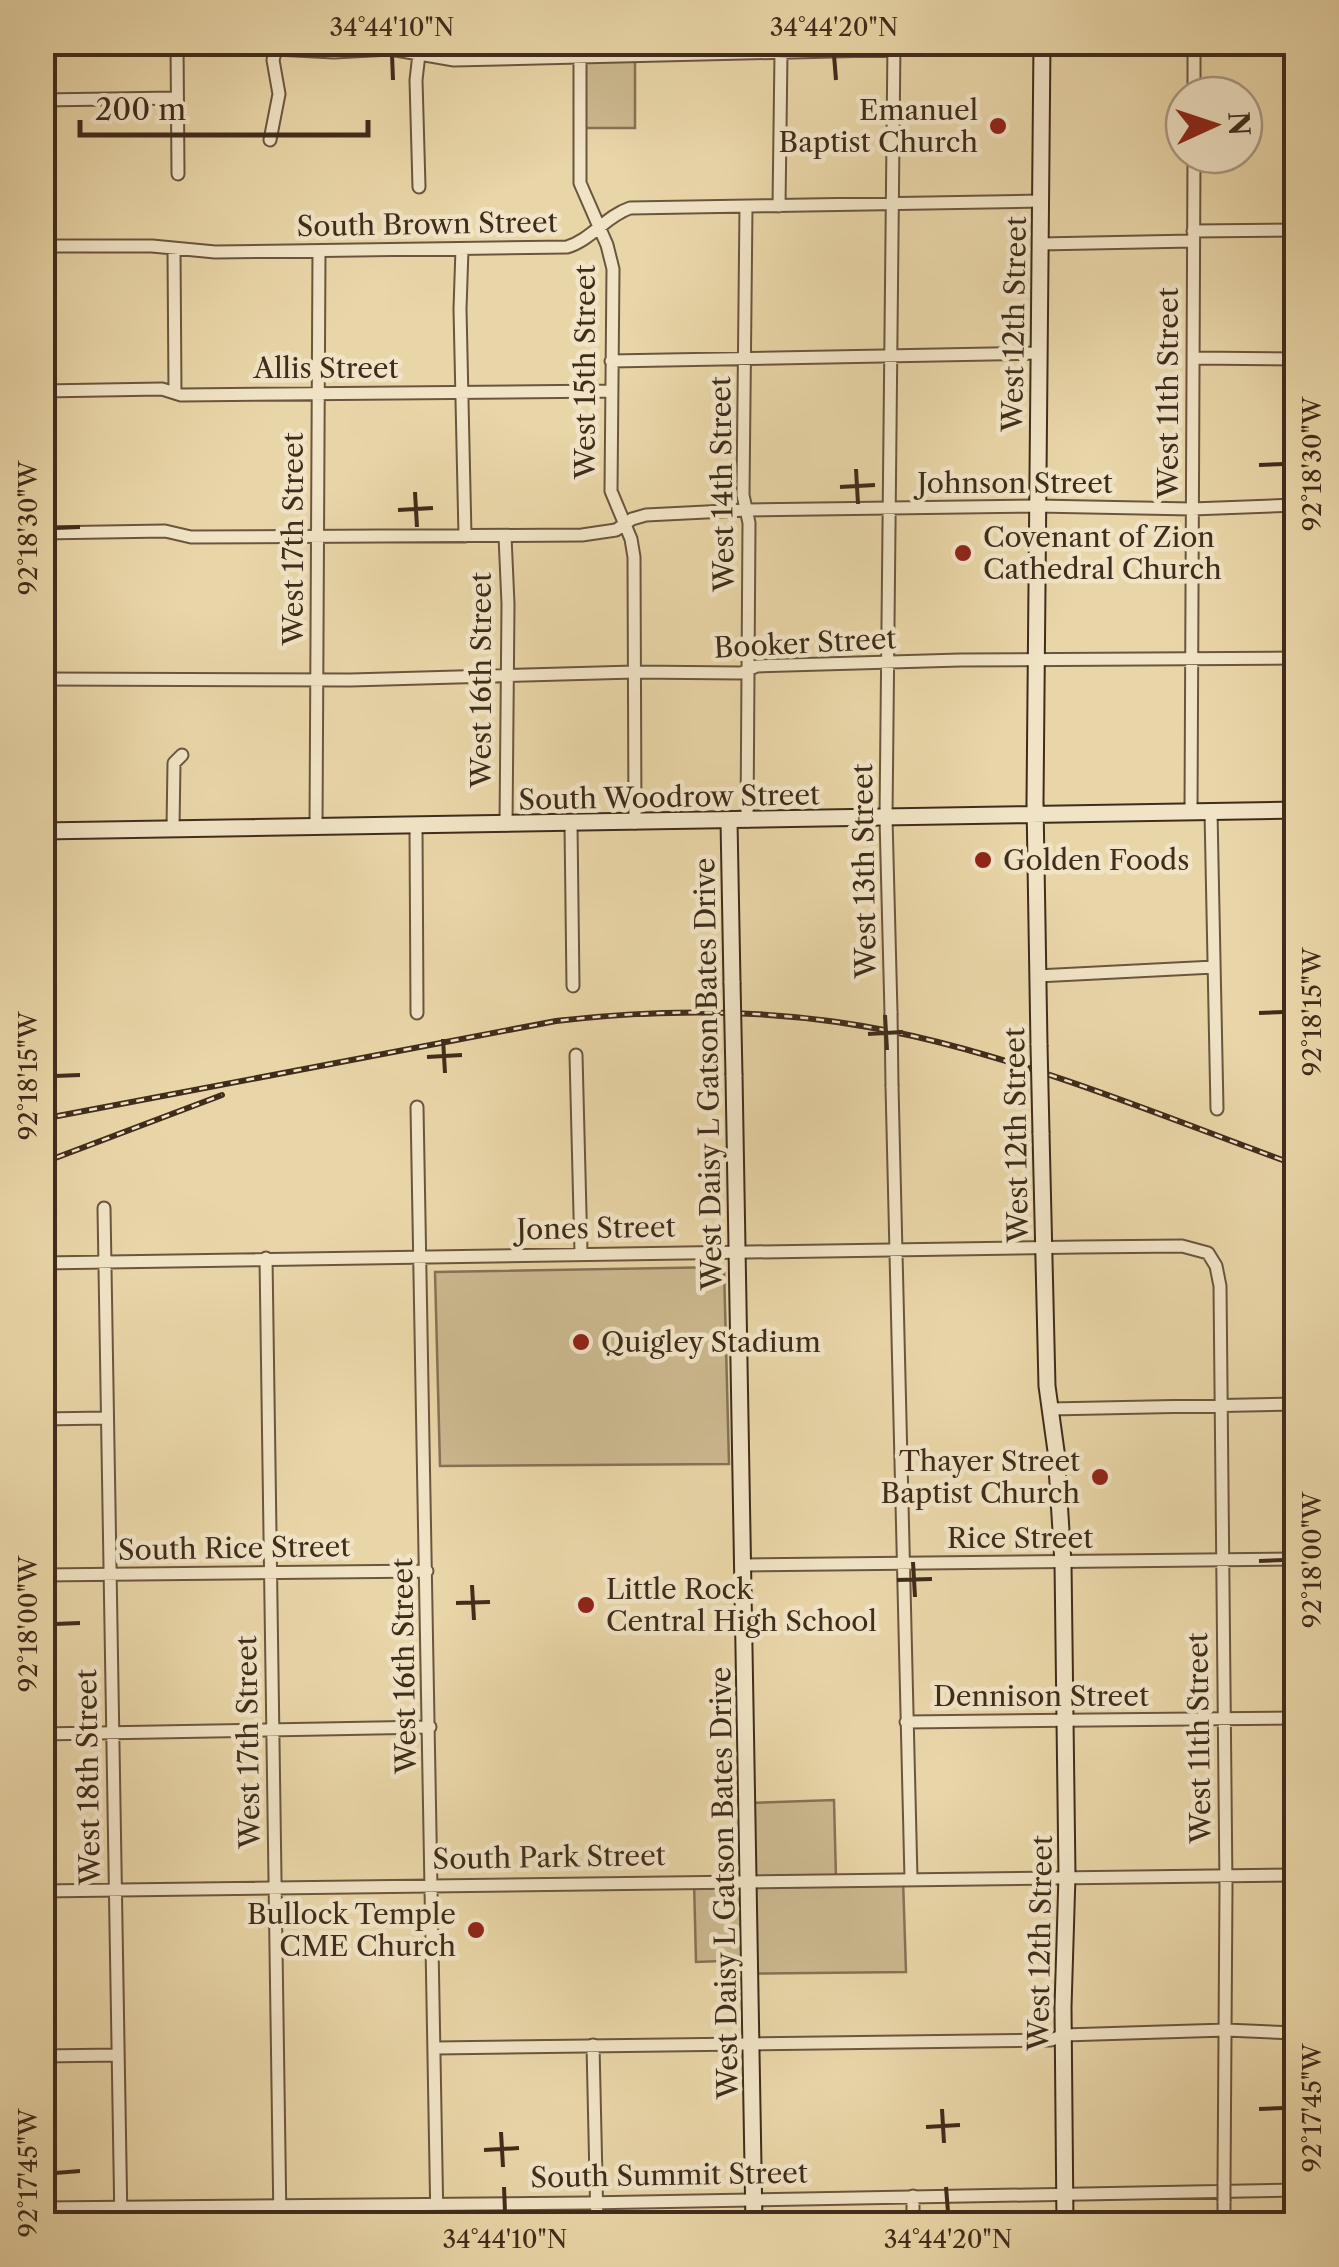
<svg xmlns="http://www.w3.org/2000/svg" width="1339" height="2267" font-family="'Libre Caslon Text',serif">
  <rect width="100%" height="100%" fill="#e9d6a8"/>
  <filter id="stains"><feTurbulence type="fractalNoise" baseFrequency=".002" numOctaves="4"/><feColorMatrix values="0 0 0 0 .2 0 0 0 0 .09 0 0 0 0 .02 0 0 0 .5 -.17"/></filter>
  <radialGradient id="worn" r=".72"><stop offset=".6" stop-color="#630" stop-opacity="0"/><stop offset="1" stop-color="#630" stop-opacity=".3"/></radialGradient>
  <!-- green -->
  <path fill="#ccb990" stroke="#867256" stroke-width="2.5" d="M 635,59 L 635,128 L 585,128 L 586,60 Z
    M 724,1267 L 729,1464 L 440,1466 L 435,1272 Z
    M 834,1800 L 836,1879 L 903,1879 L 906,1972 L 722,1974 L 722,1961 L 696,1962 L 694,1881 L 750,1879 L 748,1803 Z"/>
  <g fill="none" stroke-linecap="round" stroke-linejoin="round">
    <defs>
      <path id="street" d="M 177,42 L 178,174
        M 580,42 L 580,183 L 607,245 L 613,269 L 611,491 L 631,539 L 634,557 L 635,823
        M 276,49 L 334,52 L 390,49 L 454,60 L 1042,46
        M 1194,95 L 1194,42
        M 42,100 L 175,98
        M 270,140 L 279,94 L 273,60 L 276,49 L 273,42
        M 419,187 L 416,80 L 419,54
        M 779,206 L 781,53
        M 746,207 L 743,495 L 749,523 L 747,821
        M 1193,231 L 1296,230
        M 1040,244 L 1193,241
        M 42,246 L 152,246 L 215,252 L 567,247 C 591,240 606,216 630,208 L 1041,201
        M 174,249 L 175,393
        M 462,249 L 460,309 L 465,536
        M 1193,358 L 1296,359
        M 611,361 L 1039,353
        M 42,391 L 162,389 L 181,395 L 611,391
        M 42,533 L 165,531 L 191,537 L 582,535 L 616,530 L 632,519 L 646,515 L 746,510 L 1037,506 L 1192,509 L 1296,505
        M 505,536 L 508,604 L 506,825
        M 42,679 L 351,680 L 634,672 L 741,673 L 757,666 L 960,660 L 1296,658
        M 1191,812 L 1194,155
        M 1211,812 L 1217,1109
        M 571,824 L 573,986
        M 416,826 L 417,1013
        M 173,828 L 174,763 L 182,755
        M 316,828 L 319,251
        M 1037,976 L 1214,967
        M 891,1013 L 886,818 L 894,42
        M 576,1055 L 581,1253
        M 892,1086 L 911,1879
        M 417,1107 L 437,2224
        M 104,1208 L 121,2224
        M 266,1258 L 280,2224
        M 42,1263 L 1080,1247 L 1182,1246 L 1208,1253 L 1216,1266 L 1220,1286 L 1226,1887 L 1224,2184
        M 1050,1409 L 1296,1404
        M 42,1419 L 106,1418
        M 743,1565 L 1296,1559
        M 42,1575 L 427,1571
        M 906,1722 L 1296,1718
        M 42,1734 L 430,1727
        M 42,1891 L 1296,1875
        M 593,2045 L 597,2224
        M 436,2048 L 1051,2040 L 1064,2035 L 1226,2030 L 1296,2033
        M 42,2056 L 118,2055
        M 913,2196 L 913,2224
        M 42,2208 L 586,2203 L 1296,2190
        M 1224,2224 L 1224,2201"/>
      <path id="secondary" d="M 729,821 L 732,983
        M 42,831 L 1296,810
        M 1039,1045 L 1035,803 L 1042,42
        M 734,1075 L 754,2224
        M 1041,1133 L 1047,1386 L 1056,1451 L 1063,1563 L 1067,1876 L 1063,2007 L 1065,2224"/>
    </defs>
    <!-- street casing -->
    <use href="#street" stroke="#6a563e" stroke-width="15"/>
    <!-- secondary casing -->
    <use href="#secondary" stroke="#402c1b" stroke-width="19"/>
    <!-- street -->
    <use href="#street" stroke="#f1e4c6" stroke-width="11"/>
    <!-- secondary -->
    <use href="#secondary" stroke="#f1e4c6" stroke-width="15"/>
    <defs>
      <path id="rail" d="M 42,1119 L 556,1021 C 675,1007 796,1009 913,1036 C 1044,1066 1170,1119 1296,1165
        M 42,1163 L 222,1095"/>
    </defs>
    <!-- rail casing -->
    <use href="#rail" stroke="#402c1b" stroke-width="6"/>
    <!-- rail -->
    <use href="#rail" stroke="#f1e4c6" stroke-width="2.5" stroke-dasharray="8" stroke-linecap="butt"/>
    <defs>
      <path id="street-bridge" d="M 891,1013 L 892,1086
        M 1224,2184 L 1224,2201"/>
      <path id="secondary-bridge" d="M 732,983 L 734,1075
        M 1039,1045 L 1041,1133"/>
    </defs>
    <!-- street-bridge casing -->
    <use href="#street-bridge" stroke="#6a563e" stroke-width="15" stroke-linecap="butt"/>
    <!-- secondary-bridge casing -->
    <use href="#secondary-bridge" stroke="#402c1b" stroke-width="19" stroke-linecap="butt"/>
    <!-- street-bridge -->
    <use href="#street-bridge" stroke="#f1e4c6" stroke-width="11"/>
    <!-- secondary-bridge -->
    <use href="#secondary-bridge" stroke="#f1e4c6" stroke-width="15"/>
  </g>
  <!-- ticks -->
  <path fill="none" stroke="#402c1b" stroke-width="4" d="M 392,55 L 393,80M 834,55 L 836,80M 1259,465 L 1284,464M 856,469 L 858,504M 840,487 L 875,485M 415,492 L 417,527M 398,510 L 433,508M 55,528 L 80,527M 1259,1013 L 1284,1012M 885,1015 L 887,1050M 868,1034 L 903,1032M 443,1039 L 445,1073M 427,1057 L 462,1055M 55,1076 L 80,1075M 1259,1561 L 1284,1560M 913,1562 L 915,1597M 897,1580 L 932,1579M 472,1585 L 474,1620M 456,1603 L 490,1602M 55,1624 L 80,1623M 942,2109 L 944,2143M 1259,2109 L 1284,2108M 926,2127 L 960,2125M 501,2132 L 503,2167M 484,2150 L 519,2148M 55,2173 L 80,2171M 504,2187 L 505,2212M 946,2187 L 948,2212"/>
  <!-- markers -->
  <g fill="#8f2418" stroke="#f1e4c6" stroke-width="4">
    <circle cx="998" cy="126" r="10"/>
    <circle cx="963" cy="553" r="10"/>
    <circle cx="983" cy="860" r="10"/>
    <circle cx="581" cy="1342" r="10"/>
    <circle cx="1100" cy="1477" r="10"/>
    <circle cx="586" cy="1605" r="10"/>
    <circle cx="476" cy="1930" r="10"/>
  </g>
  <g text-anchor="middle" stroke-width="9" stroke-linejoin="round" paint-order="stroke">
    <!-- poi labels -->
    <g font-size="28" fill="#402c1b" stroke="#f1e4c6" text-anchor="start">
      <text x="978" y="120" text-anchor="end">Emanuel<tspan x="978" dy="32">Baptist Church</tspan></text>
      <text x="983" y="547">Covenant of Zion<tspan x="983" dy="32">Cathedral Church</tspan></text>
      <text x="1003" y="870">Golden Foods</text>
      <text x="601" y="1352">Quigley Stadium</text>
      <text x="1080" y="1471" text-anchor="end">Thayer Street<tspan x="1080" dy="32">Baptist Church</tspan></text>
      <text x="606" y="1599">Little Rock<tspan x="606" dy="32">Central High School</tspan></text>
      <text x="456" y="1924" text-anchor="end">Bullock Temple<tspan x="456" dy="32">CME Church</tspan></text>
    </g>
    <!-- street labels -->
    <g font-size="28" fill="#402c1b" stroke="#f1e4c6">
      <text transform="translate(427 224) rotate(-1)" y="10">South Brown Street</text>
      <text transform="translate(1014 324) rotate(-89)" y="10">West 12th Street</text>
      <text x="326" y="378">Allis Street</text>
      <text transform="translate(585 372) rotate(-90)" y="10">West 15th Street</text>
      <text transform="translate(1168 393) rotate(-90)" y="10">West 11th Street</text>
      <text x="1015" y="493">Johnson Street</text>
      <text transform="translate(722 484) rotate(-91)" y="10">West 14th Street</text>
      <text transform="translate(293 539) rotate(-90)" y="10">West 17th Street</text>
      <text transform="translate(805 643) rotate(-3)" y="10">Booker Street</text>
      <text transform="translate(481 680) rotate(-90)" y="10">West 16th Street</text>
      <text transform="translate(669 797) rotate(-1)" y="10">South Woodrow Street</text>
      <text transform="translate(864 871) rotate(-91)" y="10">West 13th Street</text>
      <text transform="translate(708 1074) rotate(-91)" y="10">West Daisy L Gatson Bates Drive</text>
      <text transform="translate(1016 1135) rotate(-91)" y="10">West 12th Street</text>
      <text transform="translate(596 1228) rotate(-1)" y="10">Jones Street</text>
      <text x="1020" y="1548">Rice Street</text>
      <text transform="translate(234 1548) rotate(-1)" y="10">South Rice Street</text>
      <text transform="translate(404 1666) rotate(-91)" y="10">West 16th Street</text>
      <text x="1041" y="1706">Dennison Street</text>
      <text transform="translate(1199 1738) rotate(-91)" y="10">West 11th Street</text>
      <text transform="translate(248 1742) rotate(-91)" y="10">West 17th Street</text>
      <text transform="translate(88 1777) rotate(-91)" y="10">West 18th Street</text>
      <text transform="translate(549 1857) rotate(-1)" y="10">South Park Street</text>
      <text transform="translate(724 1883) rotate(-91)" y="10">West Daisy L Gatson Bates Drive</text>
      <text transform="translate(1040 1943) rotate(-89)" y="10">West 12th Street</text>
      <text transform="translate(669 2175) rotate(-1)" y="10">South Summit Street</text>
    </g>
  </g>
  <!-- margin -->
  <rect width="1339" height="2267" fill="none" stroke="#e9d6a8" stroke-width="110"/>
  <!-- north arrow -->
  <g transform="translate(1214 125) rotate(87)"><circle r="48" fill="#f1e4c6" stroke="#aa9a82" stroke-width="2.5"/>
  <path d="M0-8L18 38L0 25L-18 38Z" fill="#8f2418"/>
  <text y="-15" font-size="28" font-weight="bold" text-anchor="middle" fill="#402c1b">N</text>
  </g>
  <!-- scale -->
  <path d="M80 120v15h288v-15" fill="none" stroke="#402c1b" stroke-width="5"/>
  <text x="95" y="120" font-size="30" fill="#402c1b" stroke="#f1e4c6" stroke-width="8" paint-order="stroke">200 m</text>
  <rect x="55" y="55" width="1229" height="2157" fill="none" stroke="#402c1b" stroke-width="4"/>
  <g font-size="25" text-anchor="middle" fill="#402c1b">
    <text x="392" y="36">34°44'10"N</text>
    <text x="834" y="36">34°44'20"N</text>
    <text transform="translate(1312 464) rotate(-90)" y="9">92°18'30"W</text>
    <text transform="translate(28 528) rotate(-90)" y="9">92°18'30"W</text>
    <text transform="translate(1312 1012) rotate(-90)" y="9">92°18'15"W</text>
    <text transform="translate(28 1076) rotate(-90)" y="9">92°18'15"W</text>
    <text transform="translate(1312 1560) rotate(-90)" y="9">92°18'00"W</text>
    <text transform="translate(28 1624) rotate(-90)" y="9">92°18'00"W</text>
    <text transform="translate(1312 2108) rotate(-90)" y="9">92°17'45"W</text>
    <text transform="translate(28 2173) rotate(-90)" y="9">92°17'45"W</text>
    <text x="505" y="2248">34°44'10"N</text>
    <text x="948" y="2248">34°44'20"N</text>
  </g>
  <rect width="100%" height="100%" filter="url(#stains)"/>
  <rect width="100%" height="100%" fill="url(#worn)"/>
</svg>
